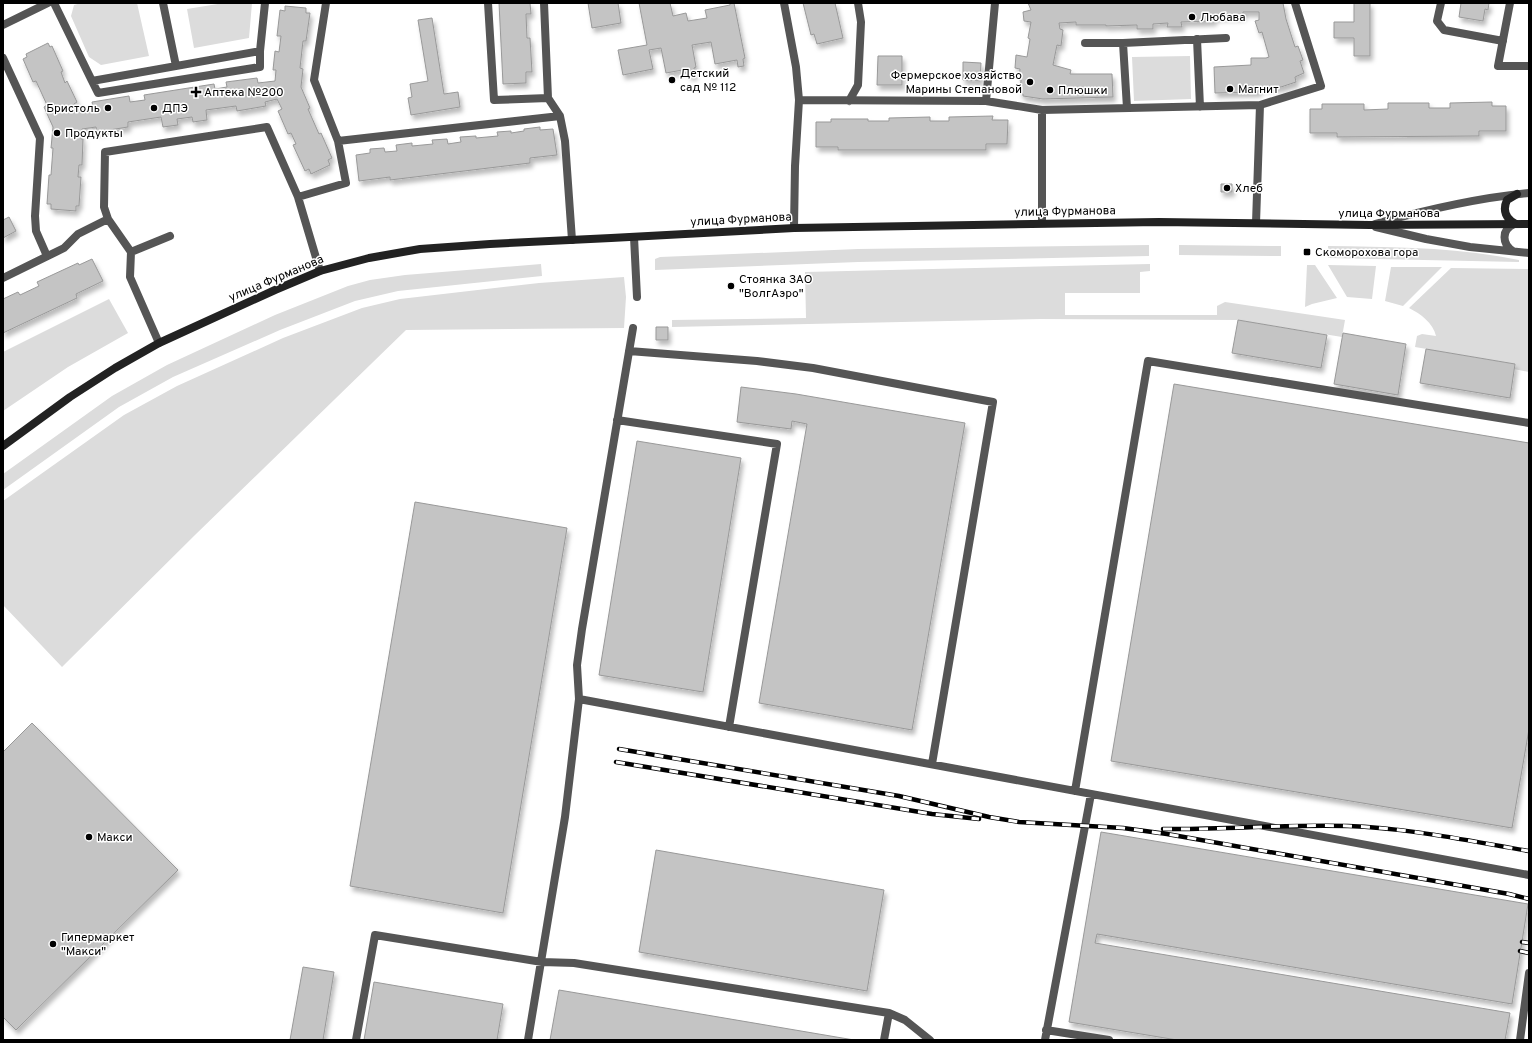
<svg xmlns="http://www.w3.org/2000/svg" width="1532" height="1043" font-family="Overpass,sans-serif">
  <defs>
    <filter id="shadow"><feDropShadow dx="2.5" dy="4.5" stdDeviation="2" flood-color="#0004"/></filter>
  </defs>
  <rect width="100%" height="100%" fill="#fff"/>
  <!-- green -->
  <path fill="#dcdcdc" d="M 81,3 L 137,3 L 149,56 L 101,65 L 89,57 L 71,16 L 74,5 Z
    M 224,3 L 252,3 L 249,38 L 194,48 L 187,9 Z
    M 1190,56 L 1191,99 L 1134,101 L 1132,57 Z
    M 1149,245 L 1149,256 L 858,262 L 655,270 L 655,259 L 660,257 L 858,249 Z
    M 1179,245 L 1281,246 L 1281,256 L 1179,255 Z
    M 1328,246 C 1392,247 1456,247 1519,260 L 1519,262 L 1328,258 Z
    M 541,264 L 542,276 L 398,291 L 355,301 L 280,330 L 173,377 L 119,407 L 3,490 L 3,474 L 112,396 L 167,365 L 275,315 L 348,286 L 370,280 L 405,275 Z
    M 1150,264 L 1150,271 L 1140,272 L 1140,293 L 1065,293 L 1065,315 L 1217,315 L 1217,306 L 1225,302 L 1345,320 L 1342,337 L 1238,320 L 1040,319 L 672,327 L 672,320 L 806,318 L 805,272 Z
    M 1307,265 L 1315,265 L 1337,298 L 1312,304 L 1305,307 Z
    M 1328,265 L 1376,266 L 1372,299 L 1347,297 Z
    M 1391,267 L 1442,267 L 1403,306 L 1385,301 Z
    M 1451,268 L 1529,269 L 1529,372 L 1514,369 L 1515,364 L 1415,347 L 1417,336 L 1422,334 L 1436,336 C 1433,323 1421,314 1409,308 Z
    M 624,277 L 626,297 L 624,328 L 406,330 L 195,535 L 62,667 L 3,605 L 3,501 L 124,415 L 177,386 L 283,338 L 362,308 L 400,299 L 539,283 Z
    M 109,299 L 128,333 L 68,367 L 3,411 L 3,352 Z"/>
  <!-- building -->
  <path fill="#c4c4c4" stroke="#999" filter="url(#shadow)" d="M 499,3 L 530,3 L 531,14 L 526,14 L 527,38 L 530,38 L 532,72 L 526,72 L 526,83 L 503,84 Z
    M 588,3 L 618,3 L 621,23 L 592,28 Z
    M 639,3 L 670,3 L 673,16 L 686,13 L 688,21 L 707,18 L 705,10 L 730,5 L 730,3 L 734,3 L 745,58 L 743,59 L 744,66 L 738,67 L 737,60 L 715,64 L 711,42 L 692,45 L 696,67 L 694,68 L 695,75 L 689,76 L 688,69 L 666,73 L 661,48 L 649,50 L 653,69 L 623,75 L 618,50 L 647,45 Z
    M 803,3 L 835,3 L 843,38 L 817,44 L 814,34 L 811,35 Z
    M 1028,3 L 1283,3 L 1286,19 L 1295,47 L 1298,46 L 1303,60 L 1300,61 L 1304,73 L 1295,77 L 1296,82 L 1281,87 L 1259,88 L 1259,92 L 1215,93 L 1214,67 L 1251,65 L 1251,58 L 1266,58 L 1269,57 L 1262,32 L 1259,33 L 1255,21 L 1259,20 L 1259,12 L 1243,12 L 1243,16 L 1214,17 L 1214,21 L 1181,22 L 1182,27 L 1167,27 L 1168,23 L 1153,24 L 1153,29 L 1137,29 L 1137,25 L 1106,26 L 1106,25 L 1076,25 L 1076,22 L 1059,23 L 1060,29 L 1063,30 L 1061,46 L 1057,45 L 1053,65 L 1071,70 L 1070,74 L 1112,74 L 1113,97 L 1043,99 L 1023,96 L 1023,94 L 1020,93 L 1021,80 L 1019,80 L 1020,69 L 1015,68 L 1016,55 L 1027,57 L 1030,39 L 1028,38 L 1031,22 L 1024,21 L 1023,12 L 1031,10 Z
    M 1354,3 L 1370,3 L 1370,56 L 1354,56 L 1354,38 L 1334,38 L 1334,22 L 1354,22 Z
    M 1461,3 L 1489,3 L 1488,10 L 1485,9 L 1483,21 L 1459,17 Z
    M 285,6 L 306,8 L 306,13 L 310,13 L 306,41 L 303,41 L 300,68 L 303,69 L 301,87 L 310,108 L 308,109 L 319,134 L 321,133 L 332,158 L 328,160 L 330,165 L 311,174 L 309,169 L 305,171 L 293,145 L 296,144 L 291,133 L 288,134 L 278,111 L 282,109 L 277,99 L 265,102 L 266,106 L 237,111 L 236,106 L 206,110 L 207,120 L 193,122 L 192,117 L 177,119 L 178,125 L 163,127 L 161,117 L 128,122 L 128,127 L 97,132 L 96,127 L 82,129 L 81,139 L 83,139 L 82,165 L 79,165 L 78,177 L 81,177 L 79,206 L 76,206 L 76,211 L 51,209 L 51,204 L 47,204 L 49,175 L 51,175 L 53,148 L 51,148 L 53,127 L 44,107 L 47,105 L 36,81 L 33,82 L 23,59 L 27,57 L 26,54 L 48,43 L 50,47 L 52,46 L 63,71 L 61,72 L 65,83 L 67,81 L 77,102 L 74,104 L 77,110 L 93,107 L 92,102 L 129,96 L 130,102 L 145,100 L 144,95 L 214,84 L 215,89 L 227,87 L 226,82 L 257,78 L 258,83 L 275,81 L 276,70 L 273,70 L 275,51 L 279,52 L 281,36 L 277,36 L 280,10 L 285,11 Z
    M 432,18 L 444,94 L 458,92 L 460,107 L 411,115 L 408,98 L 412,97 L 410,84 L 428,81 L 418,20 Z
    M 878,56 L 902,56 L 902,85 L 877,85 Z
    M 963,62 L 981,63 L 980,81 L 963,80 Z
    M 1492,102 L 1492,106 L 1506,106 L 1506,131 L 1479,131 L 1479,136 L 1337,137 L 1337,133 L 1310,133 L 1310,109 L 1322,109 L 1322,104 L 1364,104 L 1364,110 L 1388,109 L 1388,103 L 1429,103 L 1429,108 L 1450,108 L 1450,103 Z
    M 993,116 L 992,120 L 1008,120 L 1007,144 L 986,144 L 986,150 L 838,150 L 838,147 L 816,147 L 816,122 L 831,122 L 831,119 L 868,119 L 868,121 L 889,121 L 889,118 L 930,117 L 930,121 L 949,121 L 949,117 Z
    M 540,127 L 540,130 L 553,129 L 557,155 L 530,158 L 530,163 L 390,180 L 390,177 L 359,181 L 356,155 L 370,153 L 370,149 L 384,148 L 385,152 L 397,151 L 396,145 L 412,143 L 412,146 L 433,144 L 432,140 L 447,139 L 448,144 L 454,143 L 461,142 L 460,137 L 476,136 L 476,138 L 498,136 L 497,132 L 511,131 L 511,133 L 524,131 L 524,129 Z
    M 1221,184 L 1232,184 L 1232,192 L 1221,192 Z
    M 9,217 L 16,231 L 3,238 L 3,220 Z
    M 92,259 L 103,281 L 76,294 L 77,298 L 3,333 L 3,299 L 18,292 L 20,295 L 39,286 L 37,282 L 78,263 L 79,265 Z
    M 1238,320 L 1327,335 L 1321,368 L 1232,353 Z
    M 656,327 L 668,327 L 668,340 L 656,340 Z
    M 1343,333 L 1406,344 L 1398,395 L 1334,384 Z
    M 1426,349 L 1515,364 L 1510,398 L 1420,383 Z
    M 1174,384 L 1529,443 L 1529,729 L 1512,828 L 1111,761 Z
    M 741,387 L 796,394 L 965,423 L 912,730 L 759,703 L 807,424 L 792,421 L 791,429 L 737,422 Z
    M 637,441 L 741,458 L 703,692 L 599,675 Z
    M 415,502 L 567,528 L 503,913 L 350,886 Z
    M 32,723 L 178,870 L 16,1030 L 3,1017 L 3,752 Z
    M 1101,832 L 1528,904 L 1512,1004 L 1097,934 L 1095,943 L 1510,1013 L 1505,1040 L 1177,1040 L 1069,1022 Z
    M 656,850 L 884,890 L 867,991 L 639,952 Z
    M 303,967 L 334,972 L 323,1040 L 290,1040 Z
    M 374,982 L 503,1004 L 497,1040 L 364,1040 Z
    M 559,990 L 854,1040 L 550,1040 Z"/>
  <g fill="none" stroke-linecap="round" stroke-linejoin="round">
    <!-- service -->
    <path stroke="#555" stroke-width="8" d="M 54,3 L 92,81 L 260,51 L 265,3
      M 163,3 L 176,66
      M 488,3 L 494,100 L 548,98
      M 544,3 L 548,98 L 560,116 L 565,141 L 572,240
      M 784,3 L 796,67 L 799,100 L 795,166 L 794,228
      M 1441,3 L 1437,21 L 1444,30 L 1503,41
      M 1510,3 L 1498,66 L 1529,66
      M 3,25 L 48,3
      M 1197,39 L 1200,107
      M 1085,43 L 1123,43 L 1226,38
      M 1123,43 L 1127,108
      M 3,58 L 40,138 L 35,216 L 36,231 L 47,256
      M 92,81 L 98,93 L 260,67 L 260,51
      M 799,100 L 986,101 L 1042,110 L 1260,105 L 1321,86 L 1295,3
      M 849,101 L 858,85 L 861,22 L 858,3
      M 986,101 L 995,3
      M 1042,110 L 1042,223
      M 338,141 L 560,116
      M 298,197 L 346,183 L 338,141 L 314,80 L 326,3
      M 1256,223 L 1260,105
      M 634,237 L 637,297
      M 131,252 L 170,236
      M 3,278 L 64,248 L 78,234 L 108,219
      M 159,343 L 130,277 L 131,252 L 108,219 L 104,207 L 105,152 L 267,127 L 298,197 L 320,271
      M 629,351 L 757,361 L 813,368 L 993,402 L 932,764
      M 617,420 L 777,444 L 729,727
      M 579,699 L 1529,875
      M 1075,791 L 1148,361 L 1529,423
      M 1046,1030 L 1109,1040
      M 356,1040 L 375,935 L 542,962 L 574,963 L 889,1013 L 905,1020 L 930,1040
      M 528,1040 L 565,817 L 579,699 L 577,665 L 582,629 L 633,328
      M 884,1040 L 889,1013
      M 1045,1040 L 1091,794
      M 1520,1040 L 1529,973"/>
    <!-- tertiary -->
    <path stroke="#555" stroke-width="8" d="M 1375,224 C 1425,210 1477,198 1529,193
      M 1376,227 L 1426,239 L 1470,247 L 1529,253
      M 1513,251 C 1502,244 1501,230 1514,224"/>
    <!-- secondary -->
    <path stroke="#222" stroke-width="8" d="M 1516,224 C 1506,219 1502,211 1507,200 L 1517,194
      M 3,446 L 70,397 L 115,368 L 159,343 L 275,290 L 320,271 L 369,258 L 420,249 L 490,244 L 611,238 L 794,228 L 1159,222 L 1370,225 L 1529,224"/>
    <defs>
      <path id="rail" d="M 619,749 L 899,796 L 989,817 L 1019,822 L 1123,828 L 1167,834 L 1509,894 L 1529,899
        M 616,762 L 932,814 L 979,819
        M 1163,829 C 1225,830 1286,824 1348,826 C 1409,828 1469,841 1529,851
        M 1522,942 L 1529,943
        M 1520,951 L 1529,953"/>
    </defs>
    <!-- rail casing -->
    <use href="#rail" stroke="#000" stroke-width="4.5"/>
    <!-- rail -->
    <use href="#rail" stroke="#fff" stroke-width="3" stroke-dasharray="9" stroke-linecap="butt"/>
  </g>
  <!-- markers -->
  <g fill="#000" stroke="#fff" stroke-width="1.5">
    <circle cx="1192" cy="17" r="4"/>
    <circle cx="672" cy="80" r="4"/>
    <circle cx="1030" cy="82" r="4"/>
    <circle cx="1230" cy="89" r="4"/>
    <circle cx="1050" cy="90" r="4"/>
    <path d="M194 86h4v4h4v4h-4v4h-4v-4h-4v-4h4z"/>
    <circle cx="108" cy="108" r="4"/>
    <circle cx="154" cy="108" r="4"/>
    <circle cx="57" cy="133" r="4"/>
    <circle cx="1227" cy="188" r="4"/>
    <rect x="1303" y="248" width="8" height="8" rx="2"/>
    <circle cx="731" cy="286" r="4"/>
    <circle cx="89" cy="837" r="4"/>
    <circle cx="53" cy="944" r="4"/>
  </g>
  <g text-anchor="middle" stroke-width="3" stroke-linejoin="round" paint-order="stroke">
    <!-- poi labels -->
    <g font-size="12" fill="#000" stroke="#fff" text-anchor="start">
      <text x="1200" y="21">Любава</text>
      <text x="680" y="77">Детский<tspan x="680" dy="14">сад № 112</tspan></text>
      <text x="1022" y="79" text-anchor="end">Фермерское хозяйство<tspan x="1022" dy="14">Марины Степановой</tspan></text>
      <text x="1238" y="93">Магнит</text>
      <text x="1058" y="94">Плюшки</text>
      <text x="204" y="96">Аптека №200</text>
      <text x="100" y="112" text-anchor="end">Бристоль</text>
      <text x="162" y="112">ДПЭ</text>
      <text x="65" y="137">Продукты</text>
      <text x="1235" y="192">Хлеб</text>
      <text x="1315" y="256">Скоморохова гора</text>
      <text x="739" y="283">Стоянка ЗАО<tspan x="739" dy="14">"ВолгАэро"</tspan></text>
      <text x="97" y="841">Макси</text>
      <text x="61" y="941">Гипермаркет<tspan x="61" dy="14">"Макси"</tspan></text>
    </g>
    <!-- street labels -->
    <g font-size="12" fill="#000" stroke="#fff">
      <text transform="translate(1065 211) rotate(-1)" y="4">улица Фурманова</text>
      <text x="1389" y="217">улица Фурманова</text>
      <text transform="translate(741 219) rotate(-3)" y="4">улица Фурманова</text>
      <text transform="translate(276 278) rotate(-23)" y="4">улица Фурманова</text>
    </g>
  </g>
  <!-- border -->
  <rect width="1532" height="1043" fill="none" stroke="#000000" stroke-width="8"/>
</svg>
